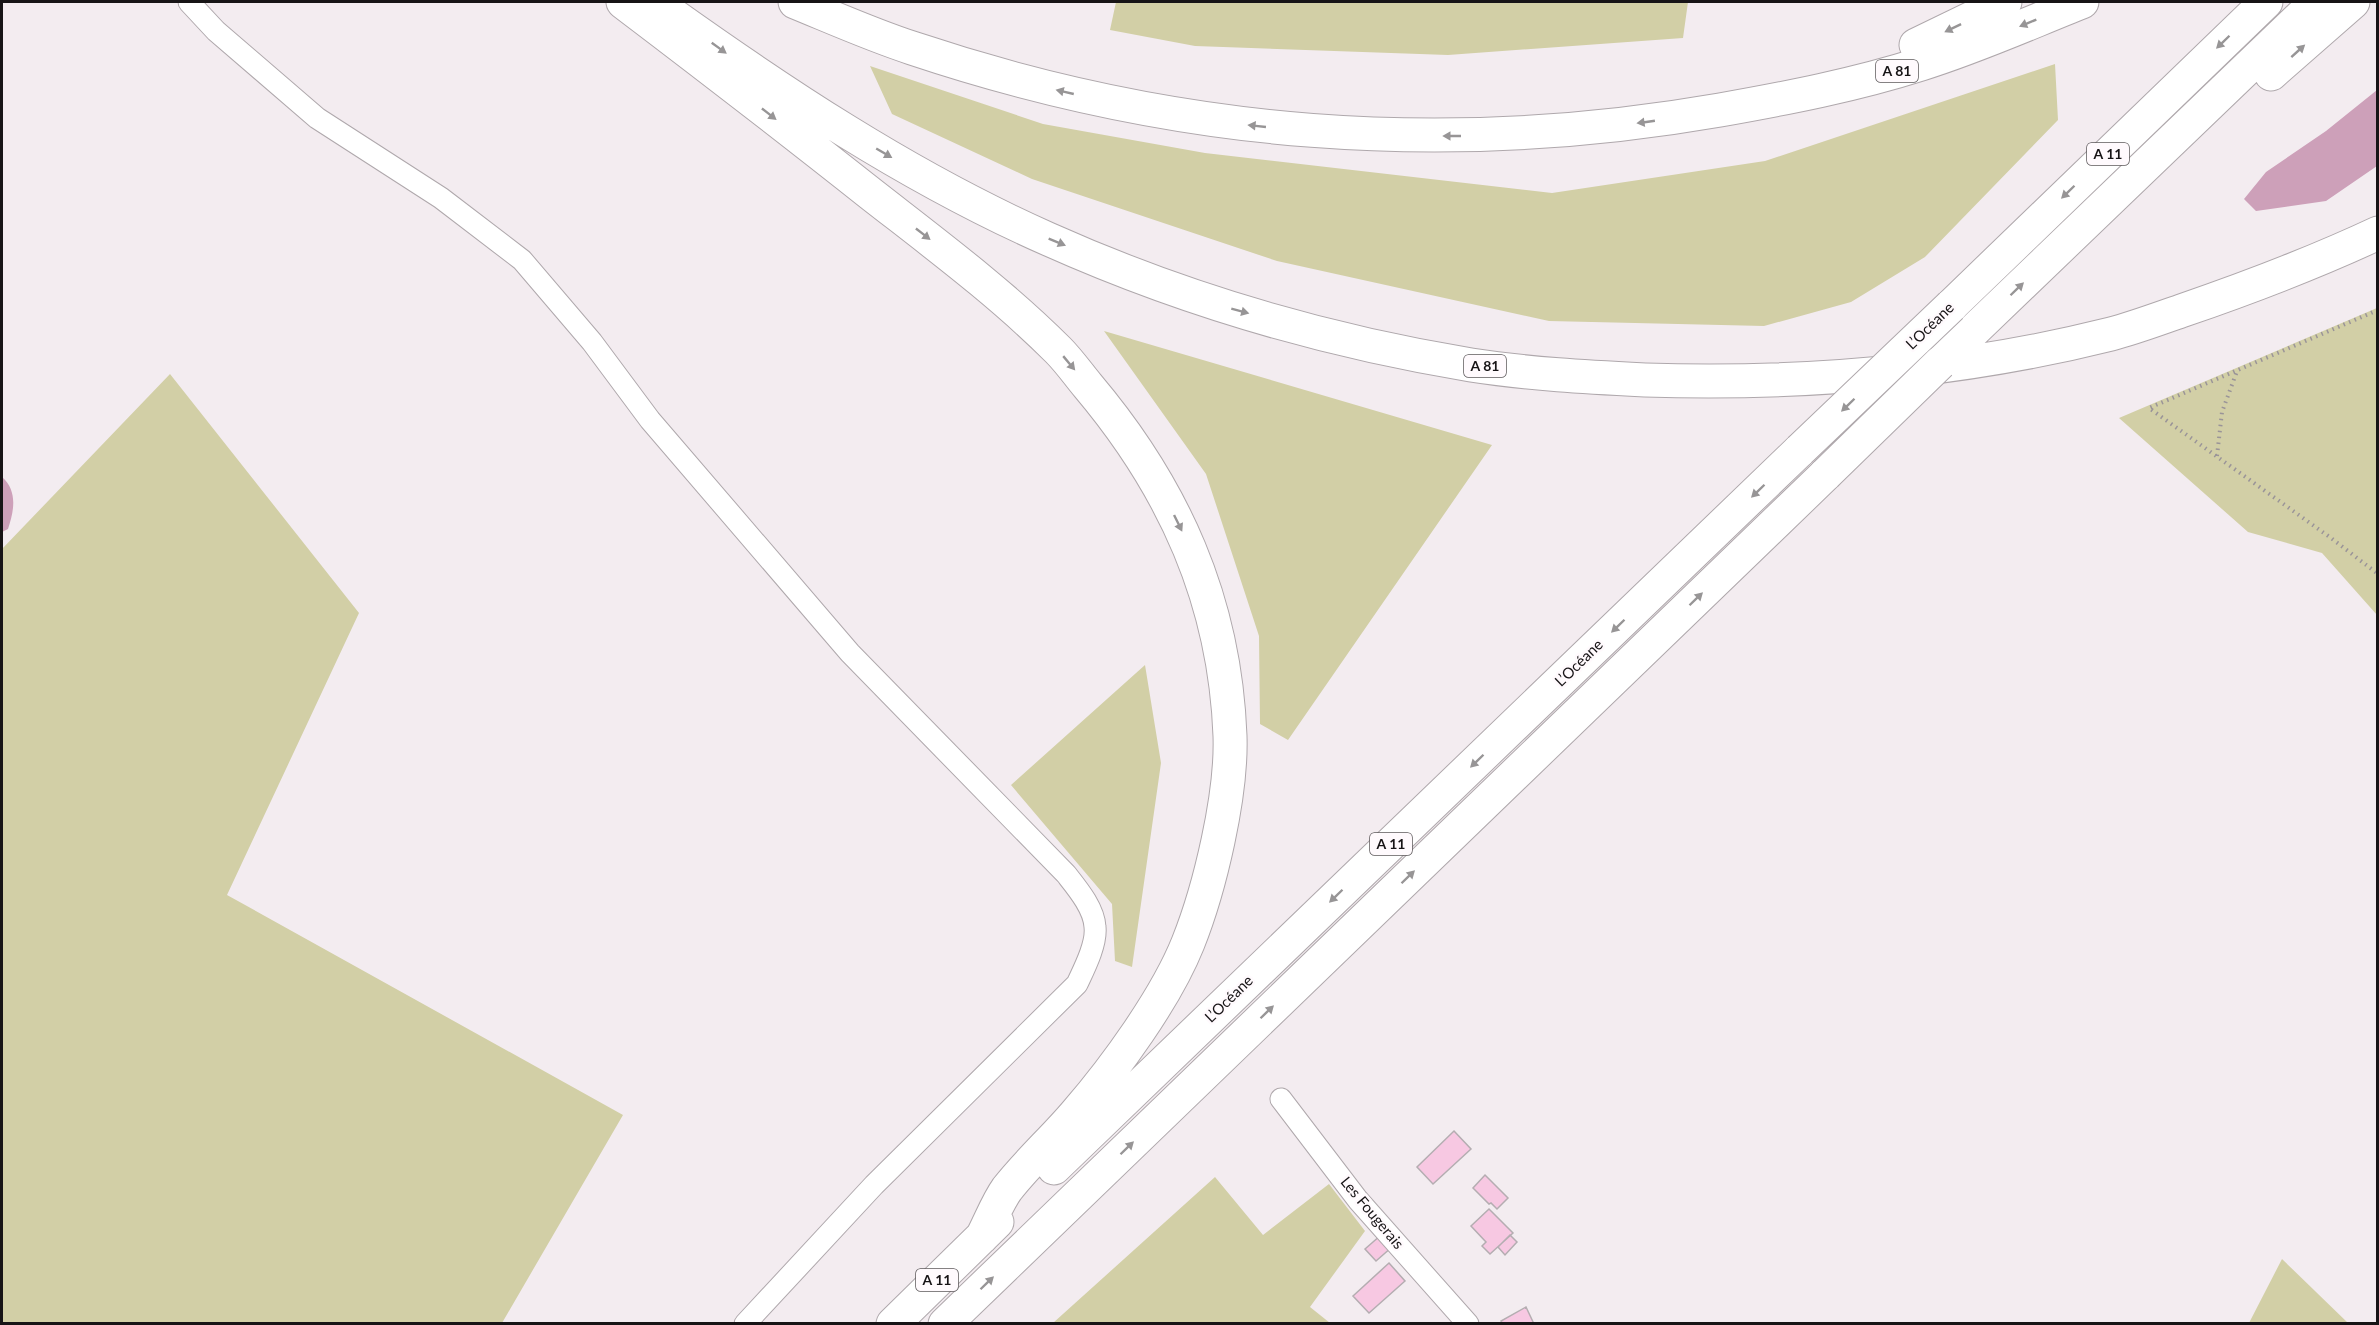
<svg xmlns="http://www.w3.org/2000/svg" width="2379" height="1325" font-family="Lato,sans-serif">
  <rect width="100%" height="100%" fill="#f3ecf0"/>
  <!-- green -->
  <path fill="#d2cfa6" d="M 1116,2 L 1688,2 L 1683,38 L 1448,55 L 1195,46 L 1110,30 Z
    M 2055,64 L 2058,120 L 1925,257 L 1851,302 L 1764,326 L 1549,321 L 1277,261 L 1032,179 L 892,114 L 870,66 L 1043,124 L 1205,153 L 1552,193 L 1765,161 Z
    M 2377,308 L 2377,615 L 2322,553 L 2248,532 L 2119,418 Z
    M 1104,331 L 1492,445 L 1288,740 L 1260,724 L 1259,636 L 1206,474 Z
    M 170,374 L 359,613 L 227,895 L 623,1115 L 502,1323 L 2,1323 L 2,549 Z
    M 1145,665 L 1161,763 L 1132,967 L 1115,961 L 1112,904 L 1011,785 Z
    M 1215,1177 L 1263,1235 L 1329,1184 L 1365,1231 L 1310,1307 L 1330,1323 L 1053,1323 Z
    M 2282,1259 L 2348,1323 L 2249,1323 Z"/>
  <!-- water -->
  <path fill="#cda0b9" d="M 2377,90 L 2377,166 L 2326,201 L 2256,211 L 2244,199 L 2266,172 L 2326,131 Z
    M 2,477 C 18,491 14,511 8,529 L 2,532 Z"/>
  <!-- building -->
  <path fill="#f7c8e2" stroke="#b4adb1" stroke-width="1.5" d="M 1454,1131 L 1471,1149 L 1433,1184 L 1417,1167 Z
    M 1485,1175 L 1508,1198 L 1497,1209 L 1491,1203 L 1489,1204 L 1473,1188 Z
    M 1489,1209 L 1513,1233 L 1490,1254 L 1482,1246 L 1486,1242 L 1471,1226 Z
    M 1381,1235 L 1392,1247 L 1376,1261 L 1365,1249 Z
    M 1510,1235 L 1517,1242 L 1505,1255 L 1498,1247 Z
    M 1389,1263 L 1405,1281 L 1369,1313 L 1353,1296 Z
    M 1526,1307 L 1534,1324 L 1503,1324 L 1501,1321 Z"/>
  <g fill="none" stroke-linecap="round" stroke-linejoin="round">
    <defs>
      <path id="minor" d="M 189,2 L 216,31 L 317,118 L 441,198 L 522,260 L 592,342 L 650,420 L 850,653 L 1066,874 C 1077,888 1094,908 1095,927 C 1097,944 1084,969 1077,984 L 874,1185 L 745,1324
        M 1281,1099 L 1358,1200 L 1468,1324"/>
      <path id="motorway" d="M 623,2 C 706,65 789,129 871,194 C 935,244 1001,293 1058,350 C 1069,361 1078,374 1088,386 C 1174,488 1225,601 1230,736 C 1232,795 1210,888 1188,943 C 1166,998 1115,1068 1076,1113 C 1054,1139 1028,1162 1007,1189 C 997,1203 990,1222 982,1237
        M 655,2 C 779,91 908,177 1048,239 C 1182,299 1326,341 1471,365 C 1529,374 1587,377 1645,380 C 1801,385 1959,372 2111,334 C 2134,328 2158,319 2181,311 C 2248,288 2314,263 2378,233
        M 795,2 C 834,18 872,35 912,48 C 1178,137 1444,158 1720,110 C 1788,98 1855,85 1921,64 C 1976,47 2029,23 2082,2
        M 1916,45 L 2005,2
        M 2271,74 L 2353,2
        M 1951,306 L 2266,2
        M 1940,363 L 2316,2
        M 1054,1168 L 1800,450
        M 893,1324 L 997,1222
        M 945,1324 L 1826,474"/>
    </defs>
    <!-- minor casing -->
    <use href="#minor" stroke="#afa8ac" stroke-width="23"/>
    <!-- motorway casing -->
    <use href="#motorway" stroke="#afa8ac" stroke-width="35"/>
    <!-- path -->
    <path stroke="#9a9498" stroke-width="4" stroke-dasharray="1.5 4.5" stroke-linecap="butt" d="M 2378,310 L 2149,408 L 2331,538 L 2378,574
      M 2217,456 L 2222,412 L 2237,371"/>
    <!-- minor -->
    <use href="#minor" stroke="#fff" stroke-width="21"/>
    <!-- motorway -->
    <use href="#motorway" stroke="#fff" stroke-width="33"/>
    <defs>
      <path id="motorway-bridge" d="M 1800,450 L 1951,306
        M 1826,474 L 1940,363"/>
    </defs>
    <!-- motorway-bridge casing -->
    <use href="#motorway-bridge" stroke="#afa8ac" stroke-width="35" stroke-linecap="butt"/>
    <!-- motorway-bridge -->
    <use href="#motorway-bridge" stroke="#fff" stroke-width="33"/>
  </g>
  <!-- one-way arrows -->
  <defs><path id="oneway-solid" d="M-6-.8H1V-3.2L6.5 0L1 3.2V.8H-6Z" transform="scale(1.5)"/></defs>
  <g fill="#979596">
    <use href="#oneway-solid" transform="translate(2028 23) rotate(158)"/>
    <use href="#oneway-solid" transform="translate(1953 28) rotate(154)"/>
    <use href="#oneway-solid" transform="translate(2223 42) rotate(136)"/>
    <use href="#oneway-solid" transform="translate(719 48) rotate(36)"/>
    <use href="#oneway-solid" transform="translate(2298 51) rotate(-42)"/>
    <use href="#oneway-solid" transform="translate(1065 92) rotate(-167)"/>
    <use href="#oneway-solid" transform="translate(769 114) rotate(38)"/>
    <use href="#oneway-solid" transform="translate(1646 122) rotate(172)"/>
    <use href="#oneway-solid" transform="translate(1257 126) rotate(-174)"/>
    <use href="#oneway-solid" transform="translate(1452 136) rotate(180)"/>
    <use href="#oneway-solid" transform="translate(884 153) rotate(30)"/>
    <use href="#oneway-solid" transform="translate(2068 192) rotate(136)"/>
    <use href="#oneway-solid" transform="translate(923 234) rotate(38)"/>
    <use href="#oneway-solid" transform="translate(1057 242) rotate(22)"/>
    <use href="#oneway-solid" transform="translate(2017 289) rotate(-44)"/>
    <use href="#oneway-solid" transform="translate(1240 311) rotate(15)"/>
    <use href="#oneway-solid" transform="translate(1069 363) rotate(50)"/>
    <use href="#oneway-solid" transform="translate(1848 405) rotate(136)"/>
    <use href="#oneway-solid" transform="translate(1758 491) rotate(136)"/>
    <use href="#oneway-solid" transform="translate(1178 523) rotate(64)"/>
    <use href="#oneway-solid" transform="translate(1696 599) rotate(-44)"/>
    <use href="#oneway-solid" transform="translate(1618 626) rotate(136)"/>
    <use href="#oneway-solid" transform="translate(1477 761) rotate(136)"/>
    <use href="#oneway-solid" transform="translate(1408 877) rotate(-44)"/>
    <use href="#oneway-solid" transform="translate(1336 896) rotate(136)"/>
    <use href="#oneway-solid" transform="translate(1267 1012) rotate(-44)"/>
    <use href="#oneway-solid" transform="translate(1127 1148) rotate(-44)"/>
    <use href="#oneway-solid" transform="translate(987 1283) rotate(-44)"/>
  </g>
  <g text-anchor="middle" stroke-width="5" stroke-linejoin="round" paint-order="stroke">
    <!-- shield labels -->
    <g fill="#fffafd" stroke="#5d595b" stroke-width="1.5">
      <rect x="1876" y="60" width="42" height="22" rx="4.5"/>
      <rect x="2087" y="143" width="42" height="22" rx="4.5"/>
      <rect x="1464" y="355" width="42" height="22" rx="4.5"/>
      <rect x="1370" y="833" width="42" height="22" rx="4.5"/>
      <rect x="916" y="1269" width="42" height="22" rx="4.5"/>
    </g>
    <g font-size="14" font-weight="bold" fill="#171416">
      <text x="1897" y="76">A 81</text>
      <text x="2108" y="159">A 11</text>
      <text x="1485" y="371">A 81</text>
      <text x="1391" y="849">A 11</text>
      <text x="937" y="1285">A 11</text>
    </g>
    <!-- street labels -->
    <g font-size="15" fill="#171416" stroke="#fffafd">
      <text transform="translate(1930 326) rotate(-44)" y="5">L’Océane</text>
      <text transform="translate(1579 663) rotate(-44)" y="5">L’Océane</text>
      <text transform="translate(1229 999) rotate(-44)" y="5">L’Océane</text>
      <text transform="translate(1372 1213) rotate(50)" y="5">Les Fougerais</text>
    </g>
  </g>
  <!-- border -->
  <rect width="2379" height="1325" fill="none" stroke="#171416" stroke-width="6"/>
</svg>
